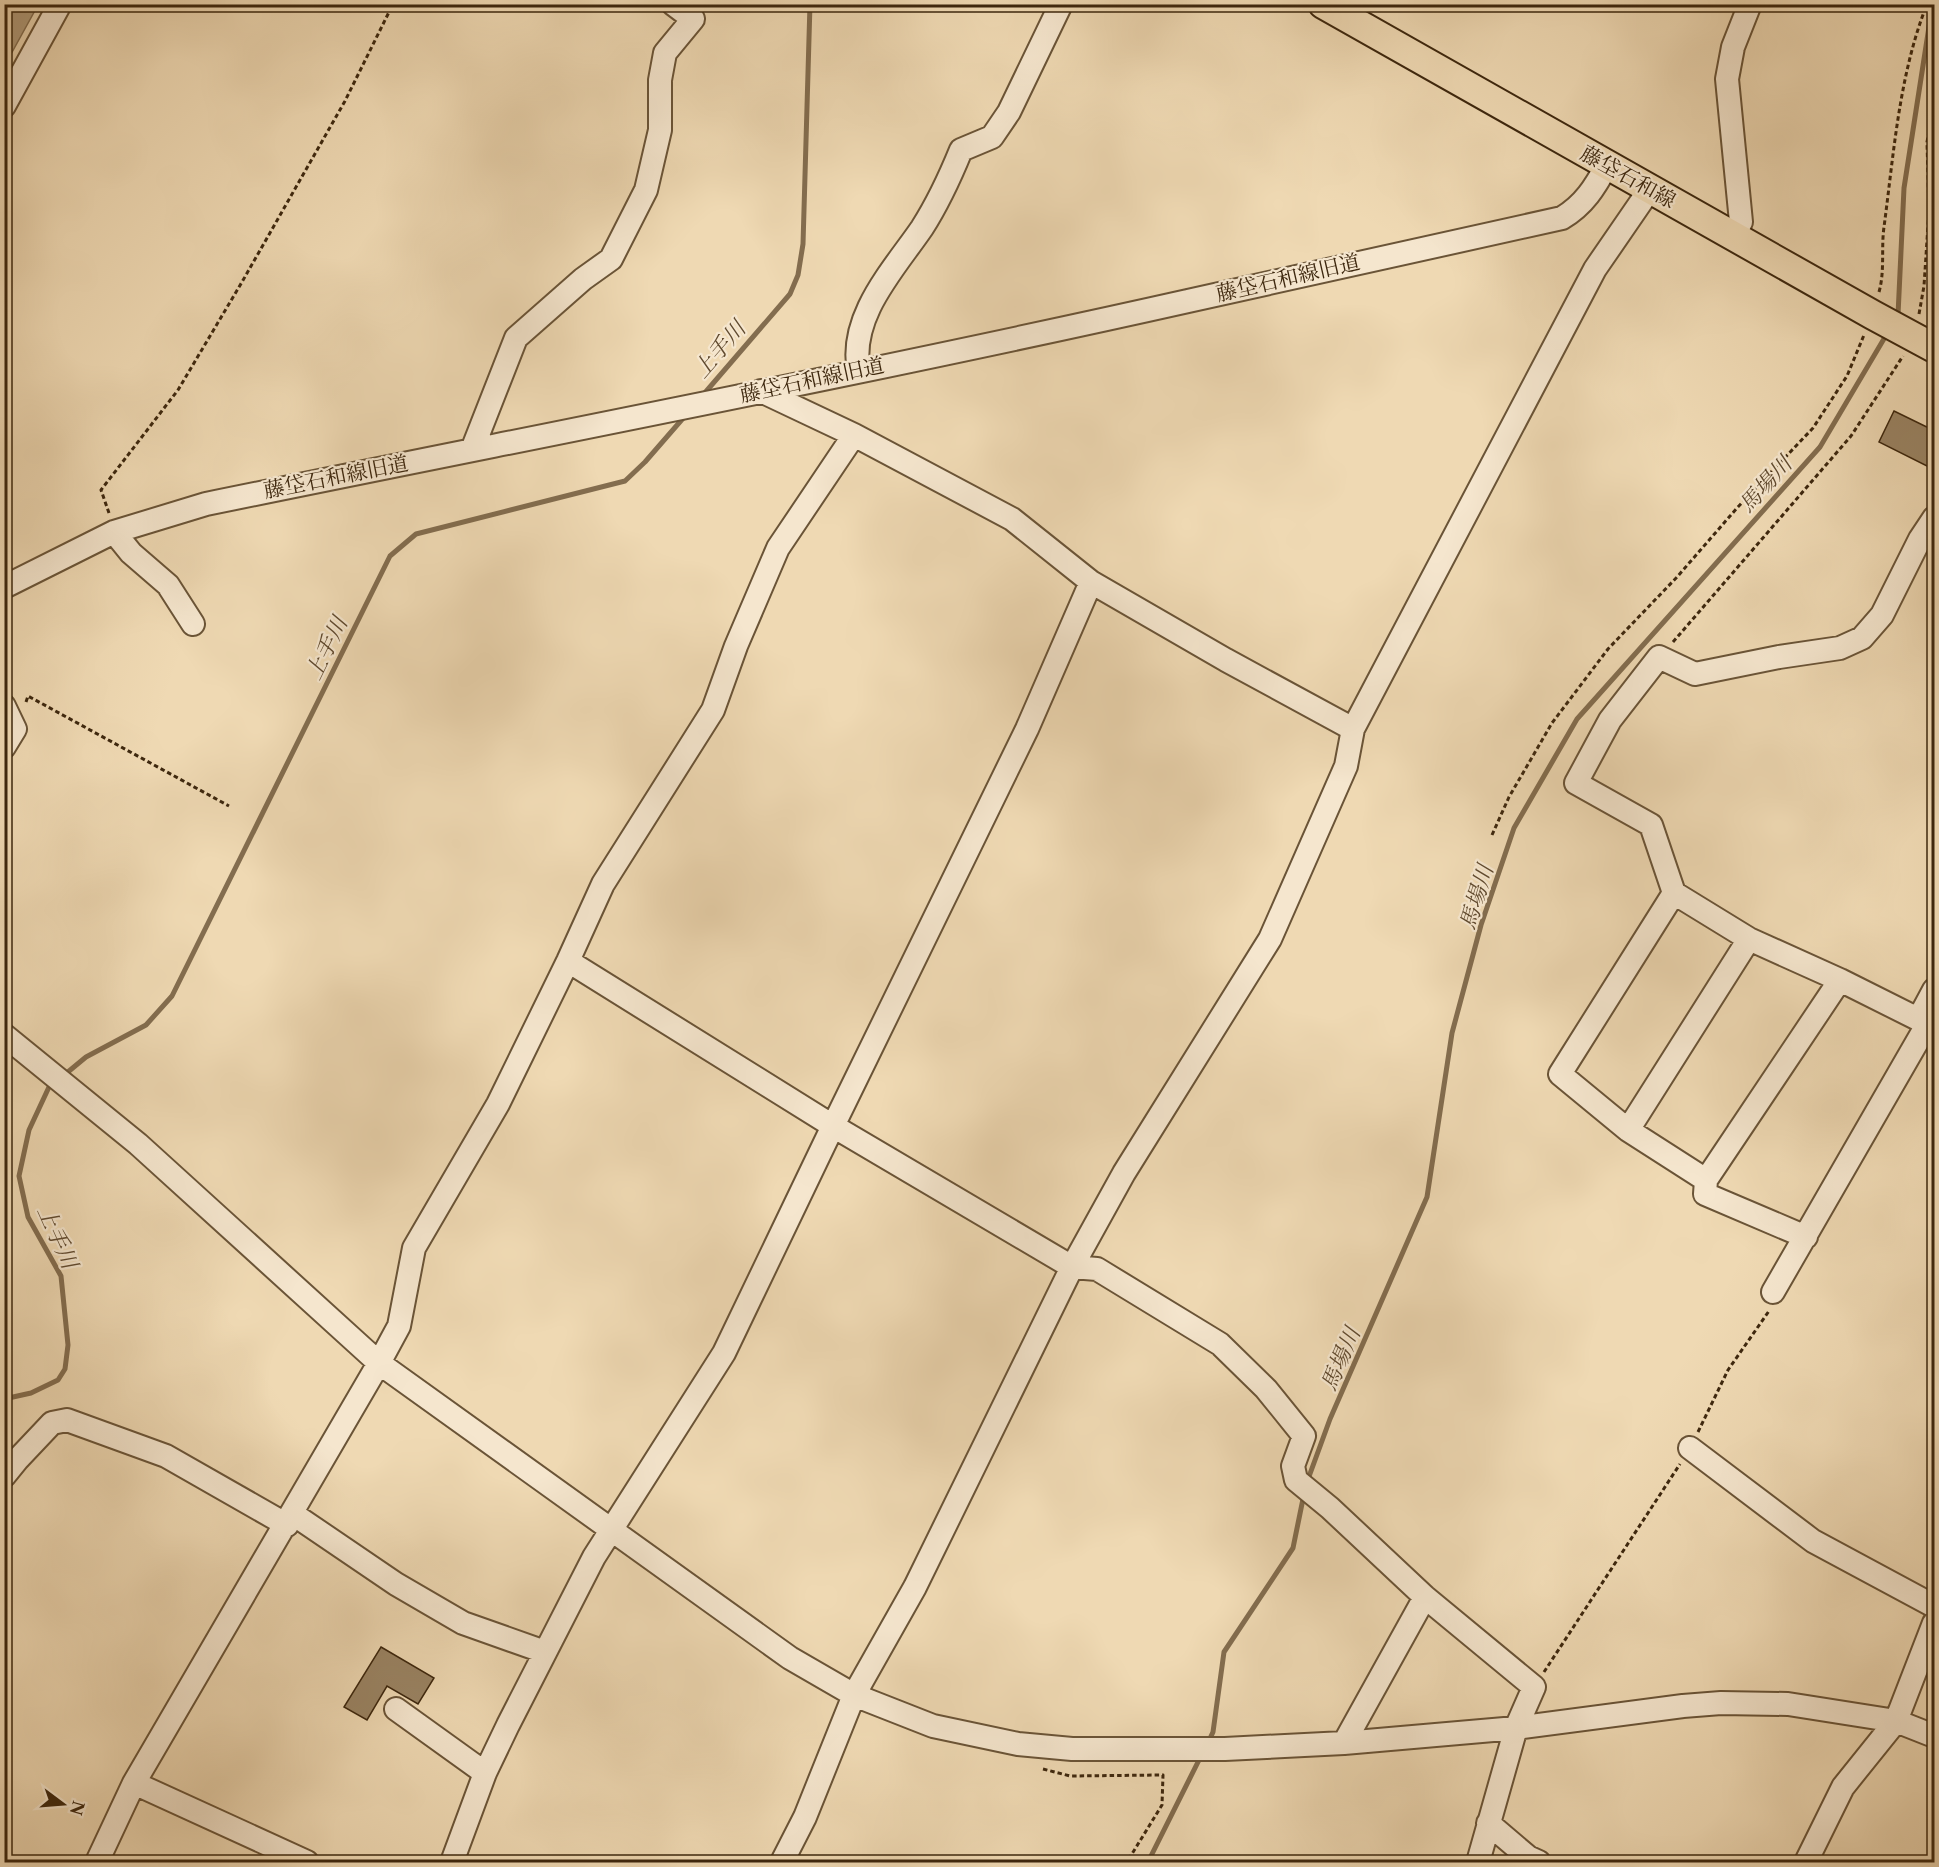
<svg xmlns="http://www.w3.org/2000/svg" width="1939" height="1867" font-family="'Libre Caslon Text','Noto Serif JP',serif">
  <rect width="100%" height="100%" fill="#efd9b3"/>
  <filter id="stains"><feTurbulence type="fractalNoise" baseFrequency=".00333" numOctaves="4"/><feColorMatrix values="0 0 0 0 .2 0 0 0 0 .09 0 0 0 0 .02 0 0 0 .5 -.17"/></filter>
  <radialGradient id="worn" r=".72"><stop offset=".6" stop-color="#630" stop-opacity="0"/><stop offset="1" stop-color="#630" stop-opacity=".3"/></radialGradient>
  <!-- water -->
  <path fill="#b29c7b" stroke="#836d4f" stroke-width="1.5" d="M 5,4 L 38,5 L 5,65 L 4,5 Z"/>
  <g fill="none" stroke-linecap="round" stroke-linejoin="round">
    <!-- stream -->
    <path stroke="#836d4f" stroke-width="5" d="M 1895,319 L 1898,315 L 1904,188 L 1931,14 L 1934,8
      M 703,395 L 790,294 L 798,275 L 803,244 L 810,4
      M 63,1076 L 86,1057 L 146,1025 L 172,996 L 390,556 L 416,534 L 625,481 L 645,462 L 685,416
      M 4,1399 L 31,1393 L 58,1380 L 65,1369 L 68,1345 L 61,1276 L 28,1217 L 19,1176 L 29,1130 L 49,1087 L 54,1083
      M 1307,1482 L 1330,1419 L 1427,1197 L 1452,1033 L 1481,925 L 1514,828 L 1577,719 L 1820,447 L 1888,332
      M 1208,1743 L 1213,1732 L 1224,1652 L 1293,1548 L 1304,1494
      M 1148,1862 L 1202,1754"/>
  </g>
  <!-- building -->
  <path fill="#9a8464" stroke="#3d270e" stroke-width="1.5" d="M 1894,411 L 1935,431 L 1935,470 L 1879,442 Z
    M 381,1647 L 434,1678 L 418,1704 L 387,1686 L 367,1720 L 344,1707 Z"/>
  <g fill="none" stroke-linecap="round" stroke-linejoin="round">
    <defs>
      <path id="minor" d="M 4,106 L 60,4
        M 1733,236 L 1741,222 L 1727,79 L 1733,47 L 1750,4
        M 859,371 C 848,317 894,269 922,228 C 938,203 950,177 961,150 L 992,137 L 1009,112 L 1061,4
        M 761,391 L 854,435 L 1012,519 L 1091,582 L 1226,660 L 1353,729
        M 472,450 L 516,338 L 583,279 L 611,259 L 646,190 L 660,130 L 660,80 L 665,53 L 693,19 L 673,4
        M 1934,518 L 1920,539 L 1882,615 L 1862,638 L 1840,648 L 1779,657 L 1695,674 L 1659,657 L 1610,720 L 1576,783 L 1651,825 L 1674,893 L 1749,939 L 1840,980 L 1934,1027
        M 114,532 L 131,553 L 168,585 L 193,624
        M 4,587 L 114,532 L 206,504 C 533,437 862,374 1188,301 C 1313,273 1438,245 1562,218 C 1584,205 1595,187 1607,165
        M 4,706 L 15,729 L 4,747
        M 1674,893 L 1560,1074 L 1628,1130 L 1706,1180
        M 568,961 L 833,1126 L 1072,1267 L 1097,1269 L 1220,1344 L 1266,1389 L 1304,1436 L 1293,1466 L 1296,1480 L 1330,1508 L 1425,1597 L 1534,1687 L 1516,1728 L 1478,1862
        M 1919,1018 L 1934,990
        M 4,1035 L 138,1144 L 379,1363 L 790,1658 L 854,1695 L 933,1726 L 1018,1744 L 1072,1749 L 1225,1749 L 1344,1743 L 1516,1728 L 1683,1706 L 1721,1703 L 1788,1704 L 1896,1721 L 1934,1736
        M 1628,1130 L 1749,939
        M 1806,1237 L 1705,1194 L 1706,1180 L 1840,980
        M 1773,1292 L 1928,1023
        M 1690,1448 L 1813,1541 L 1934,1606
        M 4,1476 L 17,1460 L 52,1423 L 67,1420 L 166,1456 L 287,1525
        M 293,1514 L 396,1584 L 463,1623 L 545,1652
        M 396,1709 L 485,1773
        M 1344,1743 L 1425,1597
        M 134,1783 L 307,1862
        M 1488,1823 L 1528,1857 L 1539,1862
        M 97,1862 L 134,1783 L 379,1363 L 399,1326 L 414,1248 L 498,1104 L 568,961 L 603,884 L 713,710 L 736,646 L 778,548 L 854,435
        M 452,1862 L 485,1773 L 508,1725 L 594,1557 L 724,1353 L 833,1126 L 1027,729 L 1091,582
        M 782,1862 L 805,1817 L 854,1695 L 915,1587 L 1072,1267 L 1124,1173 L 1270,939 L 1346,766 L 1353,729 L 1595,269 L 1650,189
        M 1806,1862 L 1843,1787 L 1896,1721 L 1934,1623"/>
      <path id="major" d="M 1323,4 L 1873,315 L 1934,348"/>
    </defs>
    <!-- minor casing -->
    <use href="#minor" stroke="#6a5437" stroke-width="26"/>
    <!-- major casing -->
    <use href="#major" stroke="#3d270e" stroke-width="32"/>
    <!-- path -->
    <path stroke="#3d270e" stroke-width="3" stroke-dasharray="4.5 3" stroke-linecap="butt" d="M 1879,292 C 1885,271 1881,248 1884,227 C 1894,152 1899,75 1927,4
      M 1919,314 L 1924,286 L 1929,210 L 1927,142 L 1934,104
      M 109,513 L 101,490 L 178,390 L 242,282 L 345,101 L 393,4
      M 1673,642 L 1851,436 L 1903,356
      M 26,702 L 28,696 L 229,806
      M 1492,835 L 1509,797 L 1552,723 L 1608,649 L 1677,577 L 1737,508 L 1813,428 L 1847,376 L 1864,335
      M 1698,1432 L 1728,1370 L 1769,1311
      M 1544,1672 L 1680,1464
      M 1043,1769 L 1070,1776 L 1163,1775 L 1162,1805 L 1127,1862"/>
    <!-- minor -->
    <use href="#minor" stroke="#f5e6ce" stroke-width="22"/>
    <!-- major -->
    <use href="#major" stroke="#efd9b3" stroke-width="28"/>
  </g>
  <g text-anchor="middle" stroke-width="4.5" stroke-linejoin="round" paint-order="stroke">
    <!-- street labels -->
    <g font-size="21" fill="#3d270e" stroke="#f5e6ce">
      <text transform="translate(1628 177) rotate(29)" y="7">藤垈石和線</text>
      <text transform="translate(1288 278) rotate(-13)" y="7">藤垈石和線旧道</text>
      <text transform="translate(812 380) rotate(-12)" y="7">藤垈石和線旧道</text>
      <text transform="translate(336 477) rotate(-11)" y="7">藤垈石和線旧道</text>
    </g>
    <!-- water labels -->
    <g font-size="22" font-style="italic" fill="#604a2f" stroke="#f5e6ce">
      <text transform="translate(719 349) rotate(-49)" y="8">上手川</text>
      <text transform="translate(1765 484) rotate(-48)" y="8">馬場川</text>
      <text transform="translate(326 648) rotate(-64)" y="8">上手川</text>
      <text transform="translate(1476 897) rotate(-73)" y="8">馬場川</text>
      <text transform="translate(58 1237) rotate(66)" y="8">上手川</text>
      <text transform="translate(1340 1359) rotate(-67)" y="8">馬場川</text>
    </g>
  </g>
  <!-- margin -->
  <rect width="1939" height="1867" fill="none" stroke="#efd9b3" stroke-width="24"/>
  <rect x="6" y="6" width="1927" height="1855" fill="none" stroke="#3d270e" stroke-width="3"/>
  <rect x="12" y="12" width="1915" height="1843" fill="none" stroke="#3d270e" stroke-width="1.5"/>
  <!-- north arrow -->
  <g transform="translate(63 1804) rotate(106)" stroke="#f5e6ce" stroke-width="4.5" paint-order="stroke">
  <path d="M0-4.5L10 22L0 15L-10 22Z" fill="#3d270e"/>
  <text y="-9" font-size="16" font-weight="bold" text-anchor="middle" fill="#3d270e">N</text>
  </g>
  <rect width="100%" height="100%" filter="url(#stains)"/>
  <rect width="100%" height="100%" fill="url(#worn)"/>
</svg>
